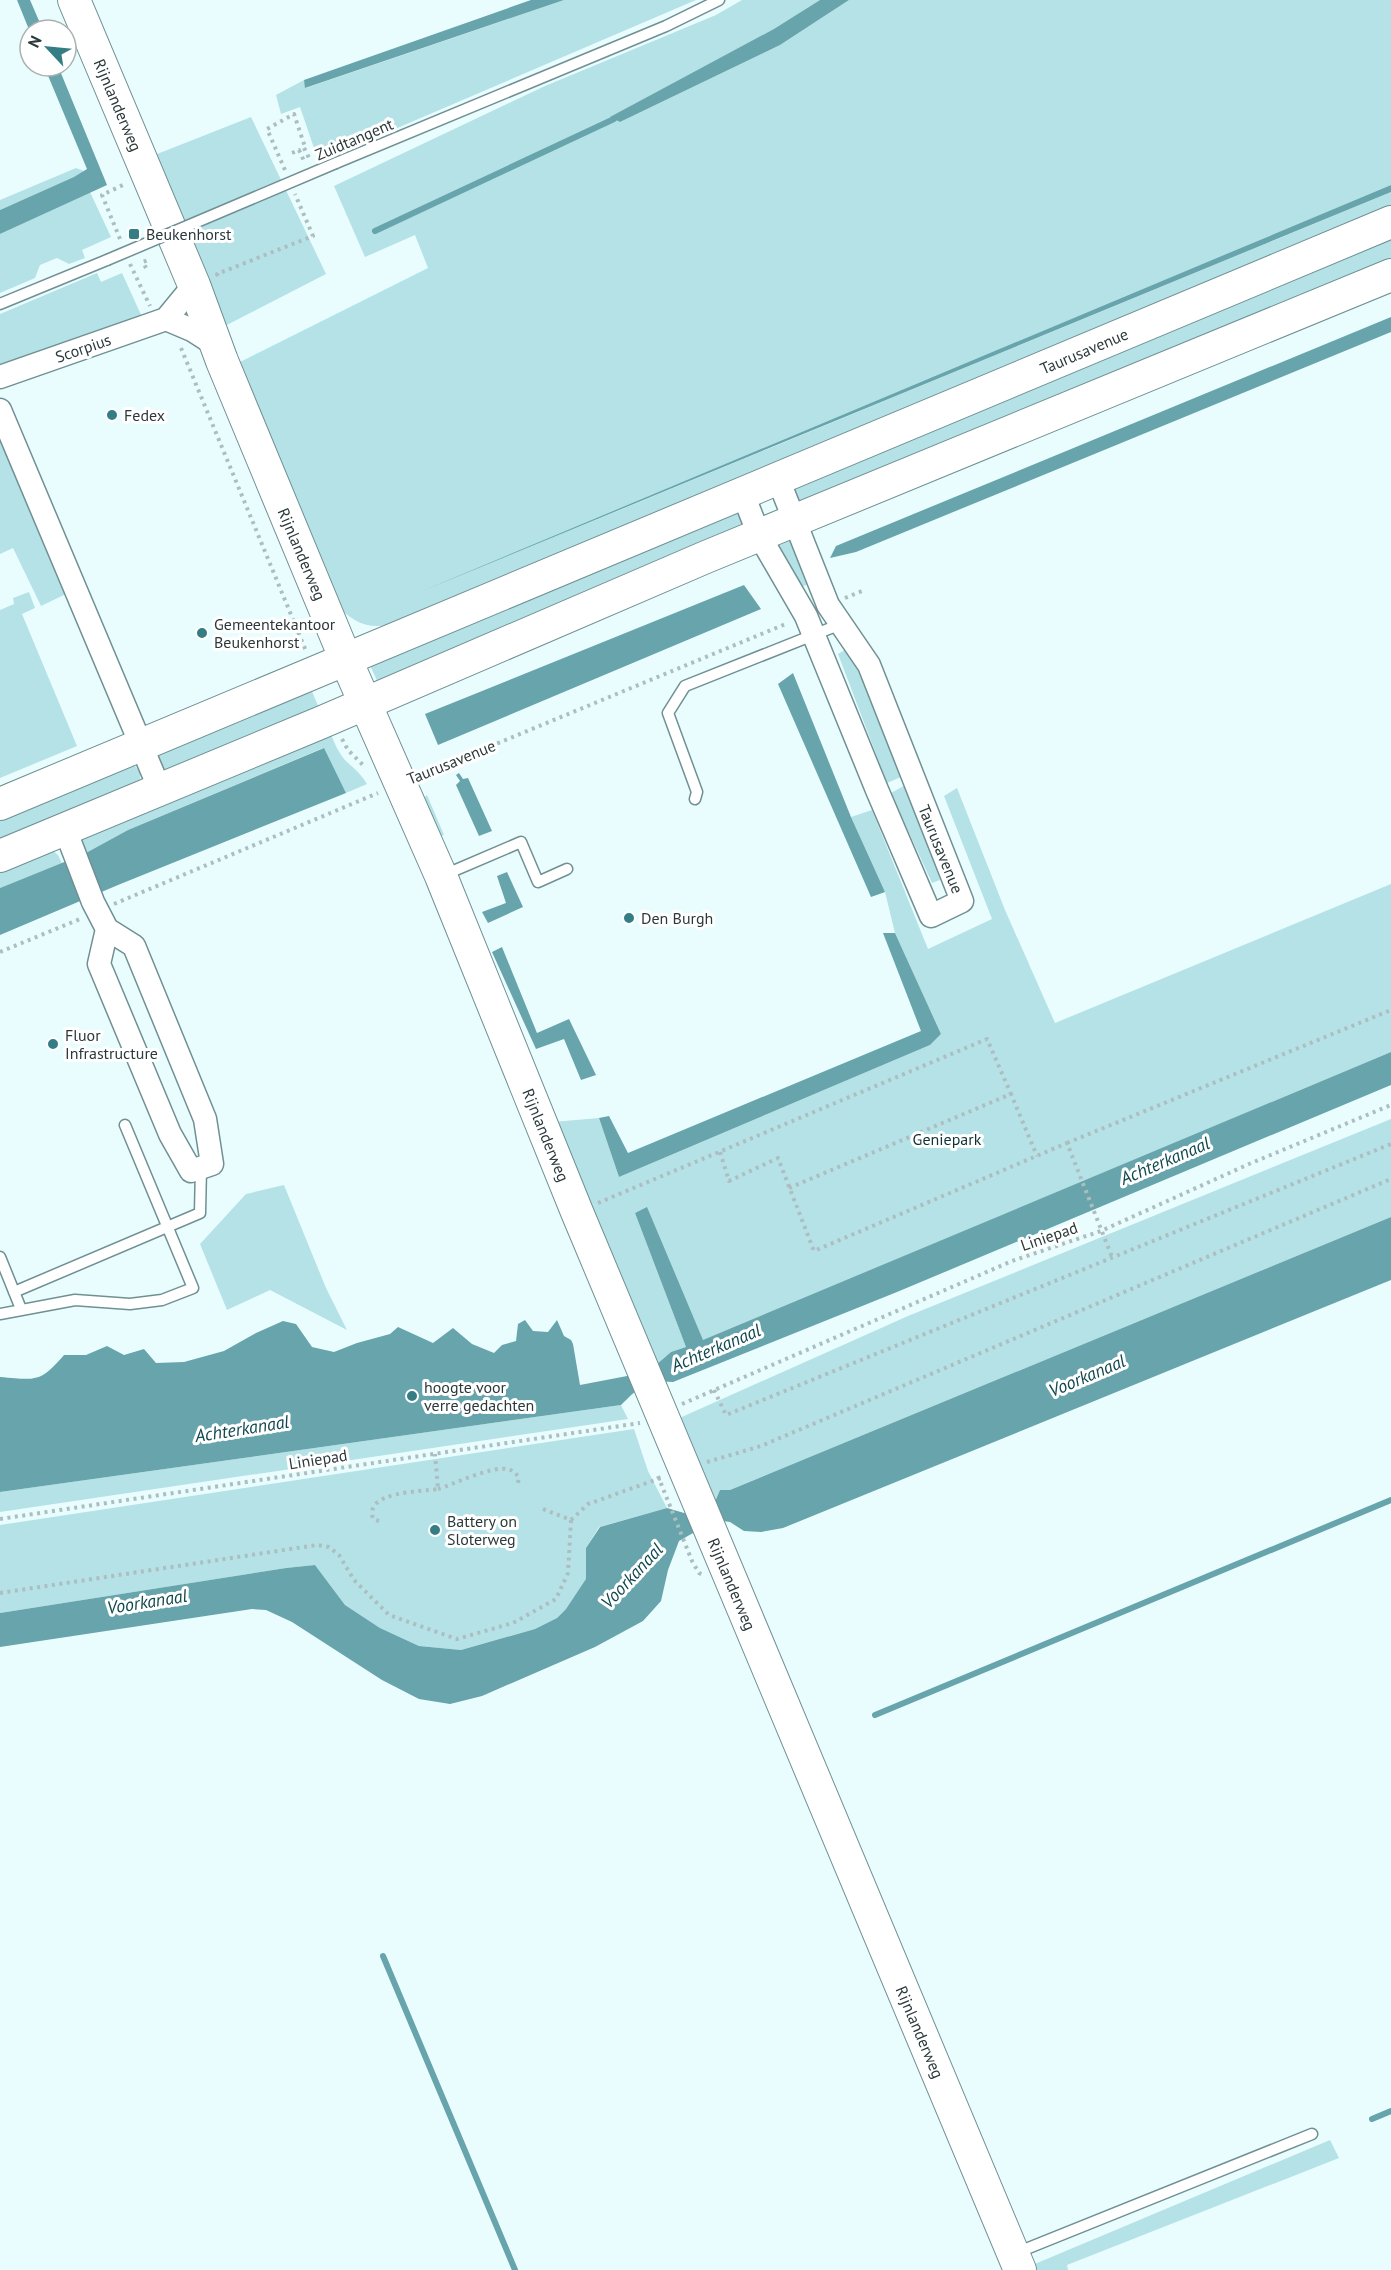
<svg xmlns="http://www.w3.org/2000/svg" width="1391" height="2270" font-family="'PT Sans',sans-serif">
  <rect width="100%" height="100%" fill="#e9fdff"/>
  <!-- green -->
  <path fill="#b5e2e7" d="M 564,0 L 696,0 L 346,150 L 341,141 L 315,151 L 300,107 L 281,114 L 276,95 L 304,80 L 306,88 Z
    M 742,0 L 820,0 L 775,29 L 611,117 L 620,122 L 780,45 L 849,0 L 1391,0 L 1391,185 L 569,531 L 1391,192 L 1391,208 L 396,623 C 368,631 354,623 334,603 L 236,364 L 428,268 L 415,235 L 365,257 L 334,186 L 545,86 L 716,15 Z
    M 251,117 L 326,274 L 221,328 L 152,156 Z
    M 76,168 L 84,171 L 75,177 L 0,210 L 0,200 Z
    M 90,192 L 111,237 L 82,250 L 85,258 L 69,264 L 57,258 L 40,265 L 35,278 L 0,293 L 0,234 Z
    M 1391,234 L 1391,264 L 805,508 L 793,504 L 794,484 Z
    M 97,273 L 101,282 L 122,273 L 142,317 L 0,364 L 0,314 Z
    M 0,427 L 68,593 L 41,606 L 13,548 L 0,554 Z
    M 737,510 L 748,524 L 379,685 L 368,661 Z
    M 792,540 L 812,583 L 798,588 L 775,547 Z
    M 29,592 L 35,608 L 22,614 L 77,746 L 0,778 L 0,610 L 14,604 L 13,598 Z
    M 848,648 L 862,669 L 908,774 L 887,783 L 838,654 Z
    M 309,684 L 321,713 L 169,773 L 162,770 L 157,758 L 159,751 Z
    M 329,729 C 333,740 337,750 344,759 C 354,769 359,771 367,784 L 346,793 L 323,748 L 128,830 L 84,854 L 81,838 Z
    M 131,763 C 140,769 142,774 139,784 L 0,847 L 0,813 Z
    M 909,783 L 940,880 L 932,883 L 891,793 Z
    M 957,788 L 1005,910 L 1055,1023 L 1391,884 L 1391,1052 L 703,1341 L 646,1208 L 635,1213 L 686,1347 L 671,1352 L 652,1369 L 553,1122 L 599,1118 L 619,1177 L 930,1045 L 941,1034 L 895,933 L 885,892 L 851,817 L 872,810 L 928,949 L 992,919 L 944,796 Z
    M 427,795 L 444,835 L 431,839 L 417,804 Z
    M 51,849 L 58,855 L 62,863 L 0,888 L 0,865 Z
    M 1391,1119 L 1391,1217 L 730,1490 L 720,1490 L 711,1511 L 675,1420 L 908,1316 Z
    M 284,1185 L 326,1288 L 347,1330 L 270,1290 L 227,1310 L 200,1244 L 246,1194 Z
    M 621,1405 L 628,1419 L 0,1512 L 0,1492 Z
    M 634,1429 L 648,1471 L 667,1508 L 599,1527 L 586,1548 L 587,1579 L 566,1609 L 557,1618 L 535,1629 L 461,1650 L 419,1646 L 380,1628 L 345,1605 L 315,1565 L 286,1568 L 0,1613 L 0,1525 Z
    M 1330,2140 L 1339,2158 L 1067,2265 L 1068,2270 L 1031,2270 L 1030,2266 Z"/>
  <!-- water -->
  <path fill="#67a4ab" d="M 17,0 L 30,0 L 43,30 L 30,30 L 30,32 Z
    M 531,0 L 564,0 L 305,88 L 304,80 Z
    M 820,0 L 849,0 L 780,45 L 620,122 L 610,117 L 774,29 Z
    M 44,66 L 58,66 L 107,185 L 0,234 L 0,210 L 74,177 L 87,169 Z
    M 1391,185 L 1391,192 L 420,592 Z
    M 1391,317 L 1391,332 L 856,552 L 830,558 L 836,546 Z
    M 744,585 L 761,609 L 438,745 L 425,714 Z
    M 793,673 L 851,817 L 885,892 L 871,897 L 778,684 Z
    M 324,748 L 346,793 L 118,885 L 0,935 L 0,888 L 84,854 L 128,830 Z
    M 459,773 L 463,779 L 468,778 L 492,831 L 479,836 L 456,785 L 460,781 L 456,775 Z
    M 507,872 L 523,907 L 488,923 L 482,912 L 506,903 L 497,876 Z
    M 883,933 L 895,933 L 941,1034 L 930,1045 L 619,1177 L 599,1118 L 609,1116 L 628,1153 L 921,1031 Z
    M 502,947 L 537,1033 L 569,1019 L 596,1075 L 581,1080 L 564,1039 L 536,1049 L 492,952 Z
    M 1391,1052 L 1391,1085 L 897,1292 L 673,1382 C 647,1379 639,1387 621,1405 L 0,1492 L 0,1377 C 36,1380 40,1383 64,1355 L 86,1355 L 107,1346 L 124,1355 L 144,1349 L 156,1363 L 184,1362 L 224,1351 L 256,1333 L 283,1321 L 296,1324 L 312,1347 L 334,1352 L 357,1343 L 390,1334 L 398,1327 L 433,1343 L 453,1328 L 472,1344 L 494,1353 L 502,1345 L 516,1341 L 518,1324 L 525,1320 L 533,1331 L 548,1332 L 557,1320 L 564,1336 L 571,1340 L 573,1344 L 580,1385 L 648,1372 L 671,1352 L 686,1347 L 635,1213 L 647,1207 L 703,1340 Z
    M 1391,1217 L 1391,1280 L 783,1528 L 761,1532 L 744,1531 L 730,1522 L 715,1520 L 699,1527 L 693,1533 L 679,1541 L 668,1570 L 661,1601 L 643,1621 L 595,1647 L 482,1696 L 450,1704 L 419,1699 L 382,1680 L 292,1622 L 266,1610 L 252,1609 L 0,1647 L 0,1613 L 286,1568 L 315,1565 L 345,1605 L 380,1628 L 419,1646 L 461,1650 L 535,1629 L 557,1618 L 566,1609 L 586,1579 L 586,1548 L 600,1527 L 667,1508 L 691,1515 L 711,1511 L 720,1490 L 730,1490 Z"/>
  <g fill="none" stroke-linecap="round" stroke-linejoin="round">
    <!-- stream -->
    <path stroke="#67a4ab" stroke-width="6" d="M 375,231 L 614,119
      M 875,1715 L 1391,1500
      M 383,1956 L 515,2270
      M 1372,2119 L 1391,2111"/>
    <defs>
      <path id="lane" d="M 336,163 L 666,26 L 719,0
        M 0,304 L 107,260
        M 695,799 L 697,792 L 668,713 L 685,686 L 841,624
        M 444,875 L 521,842 L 538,882 L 567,869
        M 0,1257 L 21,1309
        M 14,1292 L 200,1213 L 201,1167
        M 0,1314 L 75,1300 L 130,1304 L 162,1300 L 193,1288 L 125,1125
        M 1016,2253 L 1312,2134"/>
      <path id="street" d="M 166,319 L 192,330 L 217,346
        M 0,377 L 166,319 L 194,285
        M 0,410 L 160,790
        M 743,494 L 759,535 L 806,616 L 877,790 L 931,916 L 962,901 L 869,665 L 828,605 L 778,479
        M 65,829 L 93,902 L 107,929 L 134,946 L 205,1119 L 212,1164 L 191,1171 L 170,1134 L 99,964 L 107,929"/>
      <path id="secondary" d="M 74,0 L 194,285 L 222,361 L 346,660 L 441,876 L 577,1212 L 1020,2270
        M 0,804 L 1391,222
        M 0,856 L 320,723 L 706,557 L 1391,275"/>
    </defs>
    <!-- lane casing -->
    <use href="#lane" stroke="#709093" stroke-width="13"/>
    <!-- street casing -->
    <use href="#street" stroke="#709093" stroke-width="25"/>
    <!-- secondary casing -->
    <use href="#secondary" stroke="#709093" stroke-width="34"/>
    <!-- path -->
    <path stroke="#adbec0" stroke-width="4" stroke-dasharray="3 4.5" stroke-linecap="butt" d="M 304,148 L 310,160
      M 292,153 L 299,150 L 304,161
      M 285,170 L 267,129 L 294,114 L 305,147
      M 120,239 L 102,195 L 125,184
      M 130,264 L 150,306
      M 146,268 L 143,262 L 148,260
      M 218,276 L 217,274 L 313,236 L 295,194
      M 181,348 L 306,651
      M 845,598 L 862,591
      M 342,739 L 348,750 L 365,767
      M 421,775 L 788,623
      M 114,904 L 378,793
      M 0,952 L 80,919
      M 1067,1143 L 1391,1010
      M 720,1152 L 729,1181 L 778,1158 L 814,1251 L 1067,1143 L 1112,1257
      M 789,1188 L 1011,1094 L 1037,1156
      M 598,1203 L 987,1039 L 1011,1094
      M 714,1390 L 726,1415 L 1391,1144
      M 682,1404 L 1012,1261 L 1101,1231 L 1249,1164 L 1391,1105
      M 707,1462 L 761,1446 L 1391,1179
      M 658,1476 L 692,1561 L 699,1573 L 703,1575
      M 438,1489 C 454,1484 491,1466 507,1469 C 513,1470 515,1473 519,1477 L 518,1483
      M 543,1509 L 571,1520 L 588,1504 L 661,1478
      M 0,1519 L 640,1423
      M 379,1521 L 373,1519 C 364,1491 420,1492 438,1489 L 435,1454
      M 0,1593 L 317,1545 L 329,1547 L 339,1555 L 354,1580 L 389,1615 L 457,1639 L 513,1623 L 556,1599 L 568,1573 L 571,1520"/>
    <!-- lane -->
    <use href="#lane" stroke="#fff" stroke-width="10"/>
    <!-- street -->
    <use href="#street" stroke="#fff" stroke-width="22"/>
    <!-- secondary -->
    <use href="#secondary" stroke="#fff" stroke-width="32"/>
    <defs>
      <path id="lane-bridge" d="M 107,260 L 336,163"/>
    </defs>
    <!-- lane-bridge casing -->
    <use href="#lane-bridge" stroke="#709093" stroke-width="13" stroke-linecap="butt"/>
    <!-- lane-bridge -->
    <use href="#lane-bridge" stroke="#fff" stroke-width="10"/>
  </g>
  <!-- markers -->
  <g fill="#357d84" stroke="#fff" stroke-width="2">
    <rect x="128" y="228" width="12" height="12" rx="3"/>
    <circle cx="112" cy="415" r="6"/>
    <circle cx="202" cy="633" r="6"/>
    <circle cx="629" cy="918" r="6"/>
    <circle cx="53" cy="1044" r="6"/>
    <circle cx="412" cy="1396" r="6"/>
    <circle cx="435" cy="1530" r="6"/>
  </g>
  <g text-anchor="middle" stroke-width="6" stroke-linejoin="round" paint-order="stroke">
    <!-- street labels -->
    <g font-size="16" fill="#2c393a" stroke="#fff">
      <text transform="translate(118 105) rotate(67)" y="6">Rijnlanderweg</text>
      <text transform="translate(354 139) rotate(-23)" y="6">Zuidtangent</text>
      <text transform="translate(83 348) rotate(-19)" y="6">Scorpius</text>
      <text transform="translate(1084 351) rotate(-23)" y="6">Taurusavenue</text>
      <text transform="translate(302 554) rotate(67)" y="6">Rijnlanderweg</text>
      <text transform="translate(451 762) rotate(-22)" y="6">Taurusavenue</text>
      <text transform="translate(941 849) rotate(68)" y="6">Taurusavenue</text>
      <text transform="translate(546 1135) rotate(68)" y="6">Rijnlanderweg</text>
      <text transform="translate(1049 1236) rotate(-19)" y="6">Liniepad</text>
      <text transform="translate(318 1459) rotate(-9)" y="6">Liniepad</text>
      <text transform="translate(732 1584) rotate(67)" y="6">Rijnlanderweg</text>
      <text transform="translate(920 2032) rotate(67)" y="6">Rijnlanderweg</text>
    </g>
    <!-- poi labels -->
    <g font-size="16" fill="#2c393a" stroke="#fff" text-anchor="start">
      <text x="146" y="240">Beukenhorst</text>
      <text x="124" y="421">Fedex</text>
      <text x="214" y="630">Gemeentekantoor<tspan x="214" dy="18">Beukenhorst</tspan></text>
      <text x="641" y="924">Den Burgh</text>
      <text x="65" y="1041">Fluor<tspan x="65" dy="18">Infrastructure</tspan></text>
      <text x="424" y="1393">hoogte voor<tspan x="424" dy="18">verre gedachten</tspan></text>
      <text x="447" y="1527">Battery on<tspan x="447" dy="18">Sloterweg</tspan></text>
    </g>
    <!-- park labels -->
    <g font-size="16" fill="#123235" stroke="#fff">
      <text x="947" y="1145">Geniepark</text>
    </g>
    <!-- water labels -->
    <g font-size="18" font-style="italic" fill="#0f484d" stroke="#fff">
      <text transform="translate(1165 1161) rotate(-23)" y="6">Achterkanaal</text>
      <text transform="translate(716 1348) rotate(-23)" y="6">Achterkanaal</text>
      <text transform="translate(1087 1376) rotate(-23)" y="6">Voorkanaal</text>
      <text transform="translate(242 1429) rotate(-9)" y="6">Achterkanaal</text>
      <text transform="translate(632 1576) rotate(-47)" y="6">Voorkanaal</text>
      <text transform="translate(147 1602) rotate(-9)" y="6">Voorkanaal</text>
    </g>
  </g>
  <!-- north arrow -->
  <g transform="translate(48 48) rotate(296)"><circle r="28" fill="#ffffff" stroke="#abb0b0" stroke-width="1.5"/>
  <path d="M0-4.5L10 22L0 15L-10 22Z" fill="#357d84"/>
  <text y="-9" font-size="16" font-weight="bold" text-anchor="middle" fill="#2c393a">N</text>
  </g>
</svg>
